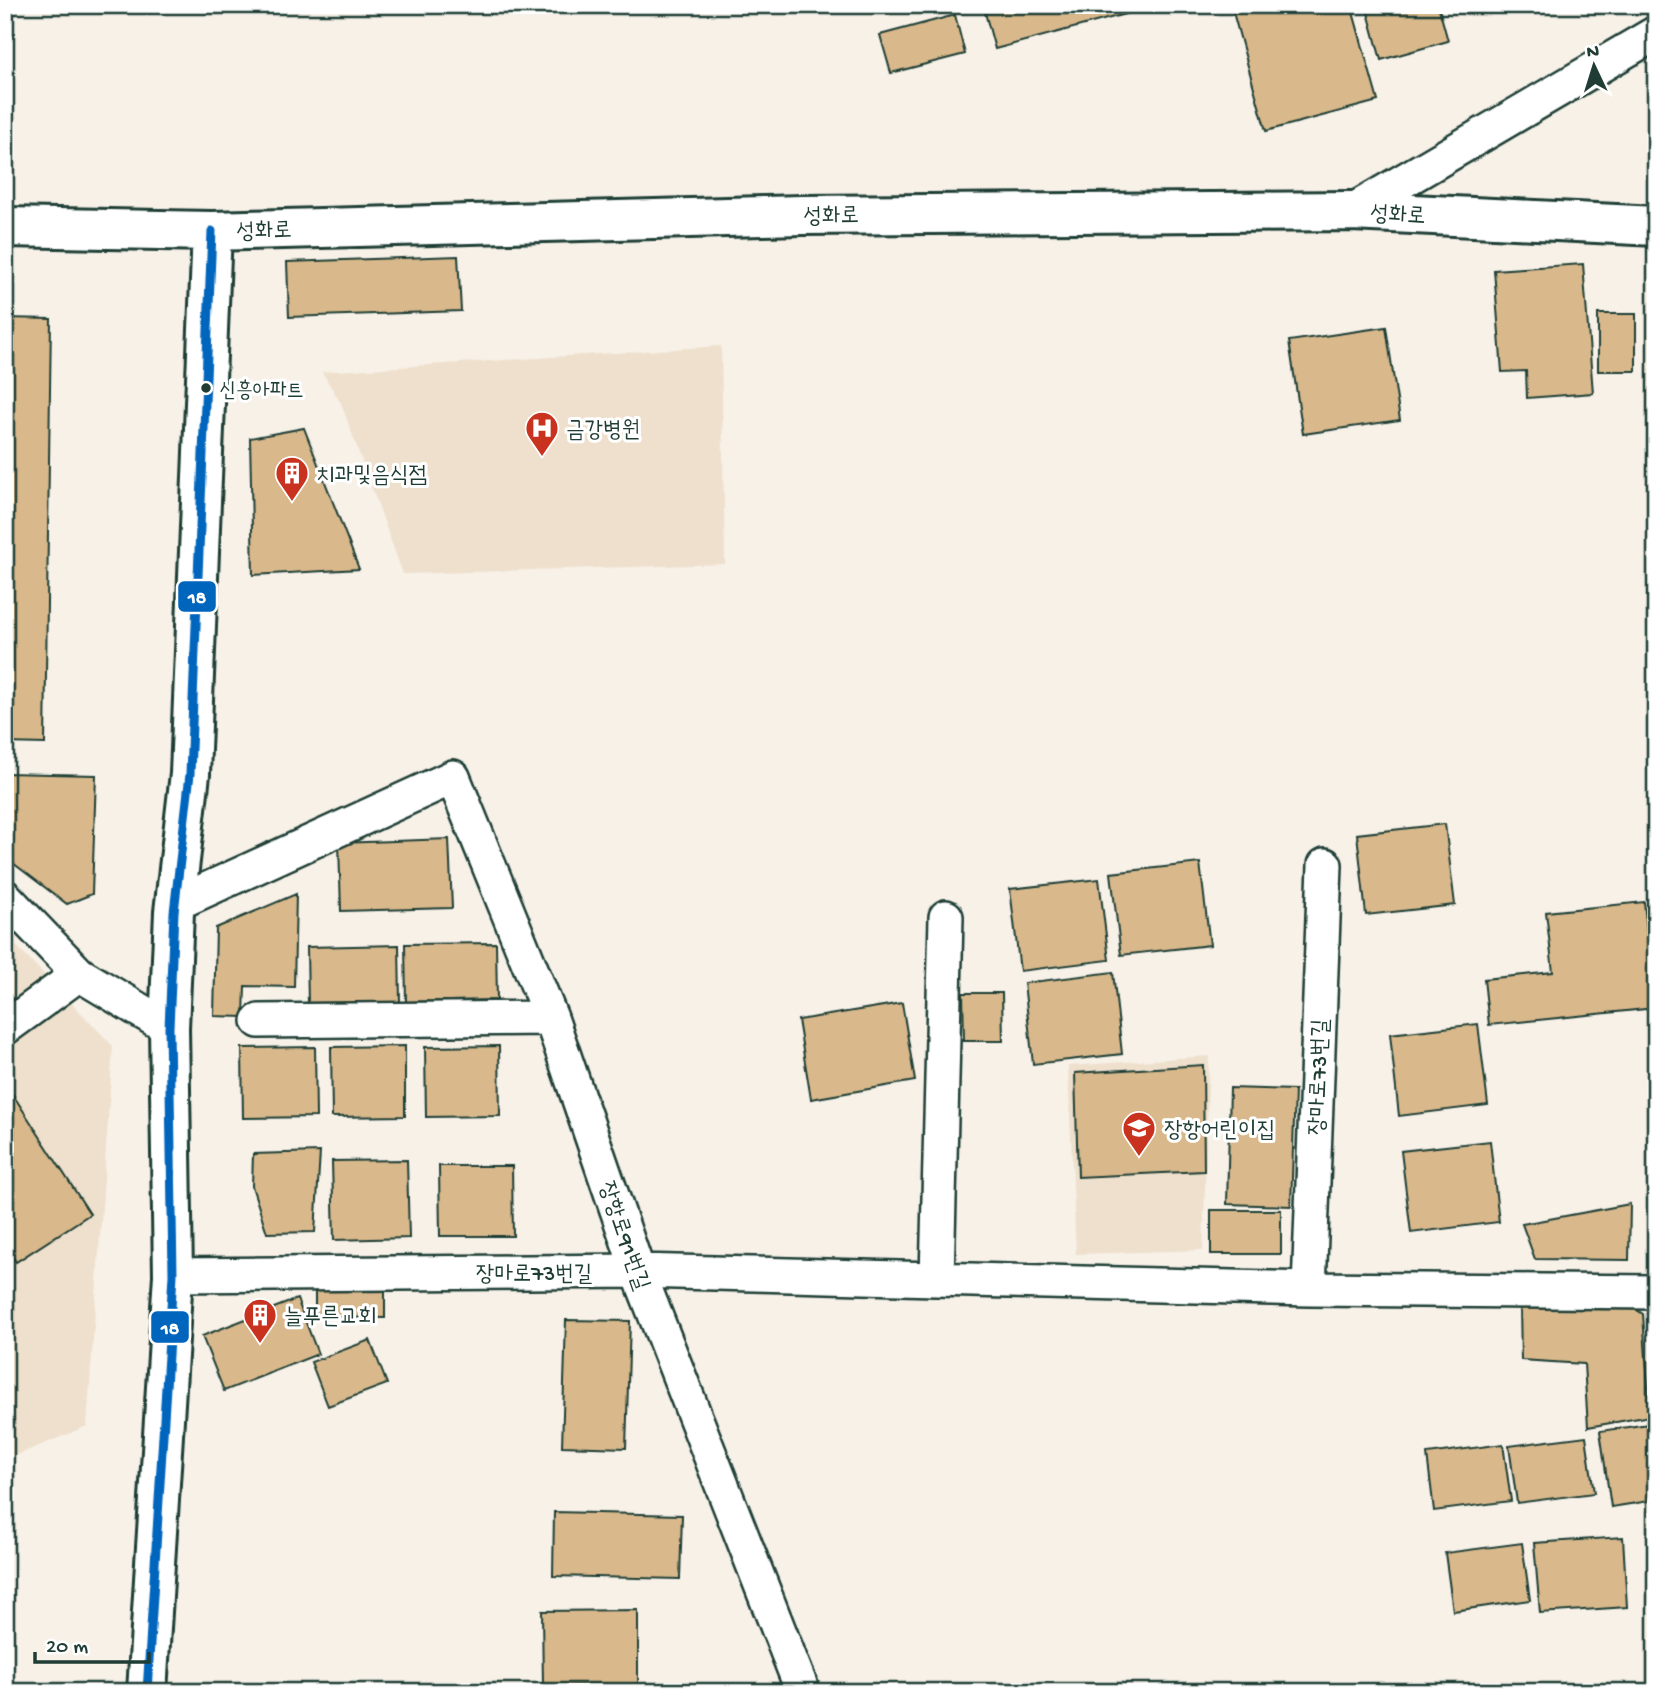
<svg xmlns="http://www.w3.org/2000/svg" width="1661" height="1697" font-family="'Gochi Hand','Poor Story',sans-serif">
  <rect width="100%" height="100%" fill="#f7f1e8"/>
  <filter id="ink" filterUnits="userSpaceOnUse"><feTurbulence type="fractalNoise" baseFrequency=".0143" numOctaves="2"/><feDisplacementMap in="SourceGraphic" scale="14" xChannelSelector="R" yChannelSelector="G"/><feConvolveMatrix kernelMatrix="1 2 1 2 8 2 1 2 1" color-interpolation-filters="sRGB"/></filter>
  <g filter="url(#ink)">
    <!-- built -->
    <path fill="#eee0cc" d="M 721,346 L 725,564 L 403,574 L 341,403 L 322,372 Z
      M 5,934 L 113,1046 L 87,1426 L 5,1460 Z
      M 1209,1056 L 1203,1250 L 1076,1254 L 1068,1066 Z"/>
    <!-- building -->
    <path fill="#d9b98c" stroke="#1f3d34" stroke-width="2" d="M 1000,5 L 1127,5 L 1129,13 L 995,49 L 984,9 Z
      M 1231,5 L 1351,5 L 1378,101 L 1266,131 Z
      M 1366,5 L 1438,5 L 1448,41 L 1381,60 Z
      M 955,15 L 965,54 L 891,73 L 880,35 Z
      M 458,256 L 461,311 L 289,317 L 287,262 Z
      M 1583,264 L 1593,393 L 1527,398 L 1526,371 L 1502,372 L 1494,270 Z
      M 1598,314 L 1636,314 L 1636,371 L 1598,371 Z
      M 5,318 L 51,319 L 45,744 L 5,743 Z
      M 1386,327 L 1400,420 L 1303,434 L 1289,341 Z
      M 304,428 L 359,569 L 253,575 L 250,438 Z
      M 5,773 L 96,775 L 92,894 L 67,904 L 5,857 Z
      M 1445,824 L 1455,905 L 1366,915 L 1357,834 Z
      M 449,839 L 452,908 L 341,911 L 339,843 Z
      M 1200,863 L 1210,945 L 1121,955 L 1111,873 Z
      M 1099,879 L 1109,960 L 1020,971 L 1010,889 Z
      M 296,894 L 294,987 L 245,986 L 244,1017 L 214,1016 L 216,928 Z
      M 1644,902 L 1655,1008 L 1489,1025 L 1484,979 L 1553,972 L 1546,912 Z
      M 496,943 L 497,1000 L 406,1002 L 405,944 Z
      M 399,945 L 400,1003 L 308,1005 L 307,947 Z
      M 1113,972 L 1122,1054 L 1033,1064 L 1024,983 Z
      M 963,993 L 1002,993 L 1003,1041 L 964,1041 Z
      M 902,1003 L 915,1081 L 811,1099 L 798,1020 Z
      M 1478,1024 L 1488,1105 L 1399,1116 L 1390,1034 Z
      M 405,1046 L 405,1116 L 332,1117 L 331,1047 Z
      M 499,1046 L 500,1116 L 426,1117 L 425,1047 Z
      M 315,1047 L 316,1117 L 243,1118 L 242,1048 Z
      M 1203,1065 L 1204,1171 L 1078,1177 L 1075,1073 Z
      M 6,1084 L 90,1214 L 16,1262 L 5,1245 Z
      M 1230,1088 L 1295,1090 L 1291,1206 L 1227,1204 Z
      M 1490,1141 L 1499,1222 L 1411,1233 L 1401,1151 Z
      M 320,1152 L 315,1232 L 267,1233 L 252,1186 L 253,1154 Z
      M 407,1160 L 409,1238 L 334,1240 L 332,1161 Z
      M 439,1166 L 512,1166 L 513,1236 L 440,1236 Z
      M 1630,1204 L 1629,1260 L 1535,1259 L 1522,1224 Z
      M 1211,1210 L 1281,1210 L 1281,1254 L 1211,1254 Z
      M 315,1286 L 385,1287 L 385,1318 L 315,1317 Z
      M 297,1299 L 318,1354 L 224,1391 L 202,1336 Z
      M 1520,1305 L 1629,1305 L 1643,1314 L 1650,1416 L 1588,1427 L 1584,1364 L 1521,1360 Z
      M 566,1320 L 630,1321 L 626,1448 L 562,1446 Z
      M 370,1340 L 387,1384 L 328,1406 L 311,1362 Z
      M 1656,1423 L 1656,1500 L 1611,1507 L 1600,1431 Z
      M 1586,1436 L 1594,1493 L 1517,1503 L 1509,1446 Z
      M 1503,1444 L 1511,1501 L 1434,1511 L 1427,1454 Z
      M 554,1512 L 682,1515 L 680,1579 L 553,1576 Z
      M 1623,1537 L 1627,1607 L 1540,1613 L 1534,1543 Z
      M 1522,1543 L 1530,1600 L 1453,1611 L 1445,1553 Z
      M 638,1610 L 638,1685 L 543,1686 L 542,1611 Z"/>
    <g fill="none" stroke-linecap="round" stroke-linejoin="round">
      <defs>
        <path id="street" d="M 1352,211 L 1656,33
          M 5,897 L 79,974 L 169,1028
          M 175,904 L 453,777 L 551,1018 L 638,1271 L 803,1692
          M 259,1021 L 551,1018
          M 5,1028 L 79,974
          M 173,1275 L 638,1271 L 1309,1289 L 1656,1292
          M 937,1279 L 946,917
          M 1309,1289 L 1325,865"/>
        <path id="secondary" d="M 5,227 L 212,231 L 802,215 L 1352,211 L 1656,226
          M 147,1692 L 173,1275 L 169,1028 L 174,912 L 190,774 L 212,231"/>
      </defs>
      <!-- street casing -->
      <use href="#street" stroke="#1f3d34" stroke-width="38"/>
      <!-- secondary casing -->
      <use href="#secondary" stroke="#1f3d34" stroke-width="44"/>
      <!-- street -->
      <use href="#street" stroke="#fff" stroke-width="33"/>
      <!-- secondary -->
      <use href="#secondary" stroke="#fff" stroke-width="38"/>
      <defs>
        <path id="bus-1" d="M 147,1692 L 173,1275 L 169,1028 L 174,912 L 190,774 L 212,231"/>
      </defs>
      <!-- bus-1 casing -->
      <use href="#bus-1" stroke="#fff" stroke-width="14"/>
      <!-- bus-1 -->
      <use href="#bus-1" stroke="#0065bd" stroke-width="9"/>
    </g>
  </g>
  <!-- icons -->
  <defs>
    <symbol id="hospital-pin" viewBox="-11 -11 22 30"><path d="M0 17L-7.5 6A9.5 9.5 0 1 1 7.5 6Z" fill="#c8321e" stroke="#fff"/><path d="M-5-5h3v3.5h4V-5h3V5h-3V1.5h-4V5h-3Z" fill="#fff"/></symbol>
    <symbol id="building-pin" viewBox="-11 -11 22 30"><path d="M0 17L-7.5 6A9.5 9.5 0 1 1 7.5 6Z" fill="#c8321e" stroke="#fff"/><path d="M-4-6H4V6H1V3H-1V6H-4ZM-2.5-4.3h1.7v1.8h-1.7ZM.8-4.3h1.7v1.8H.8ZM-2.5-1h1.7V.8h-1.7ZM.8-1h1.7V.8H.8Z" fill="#fff"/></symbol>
    <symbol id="school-pin" viewBox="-11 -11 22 30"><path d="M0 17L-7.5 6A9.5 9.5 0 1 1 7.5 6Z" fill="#c8321e" stroke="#fff"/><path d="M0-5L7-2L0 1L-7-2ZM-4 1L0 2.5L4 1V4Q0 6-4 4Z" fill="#fff"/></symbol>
  </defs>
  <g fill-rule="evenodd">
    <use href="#hospital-pin" x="523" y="409" width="38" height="52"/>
    <use href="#building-pin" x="273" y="454" width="38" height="52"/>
    <use href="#school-pin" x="1120" y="1109" width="38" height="52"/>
    <use href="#building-pin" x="241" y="1296" width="38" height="52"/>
  </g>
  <!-- markers -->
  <circle fill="#1f3d34" stroke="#fff" stroke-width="2.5" cx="206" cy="388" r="6"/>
  <g text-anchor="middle" stroke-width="6" stroke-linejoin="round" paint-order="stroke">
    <!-- bus labels -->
    <g font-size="21" fill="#1f3d34" stroke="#fff" text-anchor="start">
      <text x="219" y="396">신흥아파트</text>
    </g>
    <!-- street labels -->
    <g font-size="23" fill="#1f3d34" stroke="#fff">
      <text transform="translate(1398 213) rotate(3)" y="8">성화로</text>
      <text transform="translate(831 214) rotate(-1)" y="8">성화로</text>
      <text transform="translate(264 229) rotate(-2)" y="8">성화로</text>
      <text transform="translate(1317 1077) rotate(-88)" y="8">장마로73번길</text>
      <text transform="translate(626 1235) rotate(71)" y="8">장항로91번길</text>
      <text x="534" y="1280">장마로73번길</text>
    </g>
    <!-- poi labels -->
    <g font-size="23" fill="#1f3d34" stroke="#fff" text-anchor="start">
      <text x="566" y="436">금강병원</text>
      <text x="316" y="481">치과및음식점</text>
      <text x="1164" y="1136">장항어린이집</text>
      <text x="284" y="1323">늘푸른교회</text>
    </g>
  </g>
  <g stroke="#fff" stroke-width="2.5">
    <rect x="177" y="580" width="40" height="33" rx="7" fill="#0065bd"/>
    <rect x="150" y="1310" width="40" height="34" rx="7" fill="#0065bd"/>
  </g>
  <g font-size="19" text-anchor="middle" font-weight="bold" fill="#fff">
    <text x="197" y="603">18</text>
    <text x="170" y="1334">18</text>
  </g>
  <!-- margin -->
  <rect width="1661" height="1697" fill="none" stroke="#fff" stroke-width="28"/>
  <rect x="14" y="14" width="1633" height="1669" fill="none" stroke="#1f3d34" stroke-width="2.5" filter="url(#ink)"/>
  <!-- north arrow -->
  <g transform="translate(1594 66) rotate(356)" stroke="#ffffff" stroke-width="5" paint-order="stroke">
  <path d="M0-5L12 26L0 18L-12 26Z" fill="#1f3d34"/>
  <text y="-10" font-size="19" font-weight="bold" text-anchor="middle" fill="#1f3d34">N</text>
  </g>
  <!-- scale -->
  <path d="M35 1652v10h114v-10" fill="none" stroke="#1f3d34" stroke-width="3.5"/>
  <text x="46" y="1652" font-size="21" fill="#1f3d34" stroke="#ffffff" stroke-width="5" paint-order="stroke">20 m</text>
</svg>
